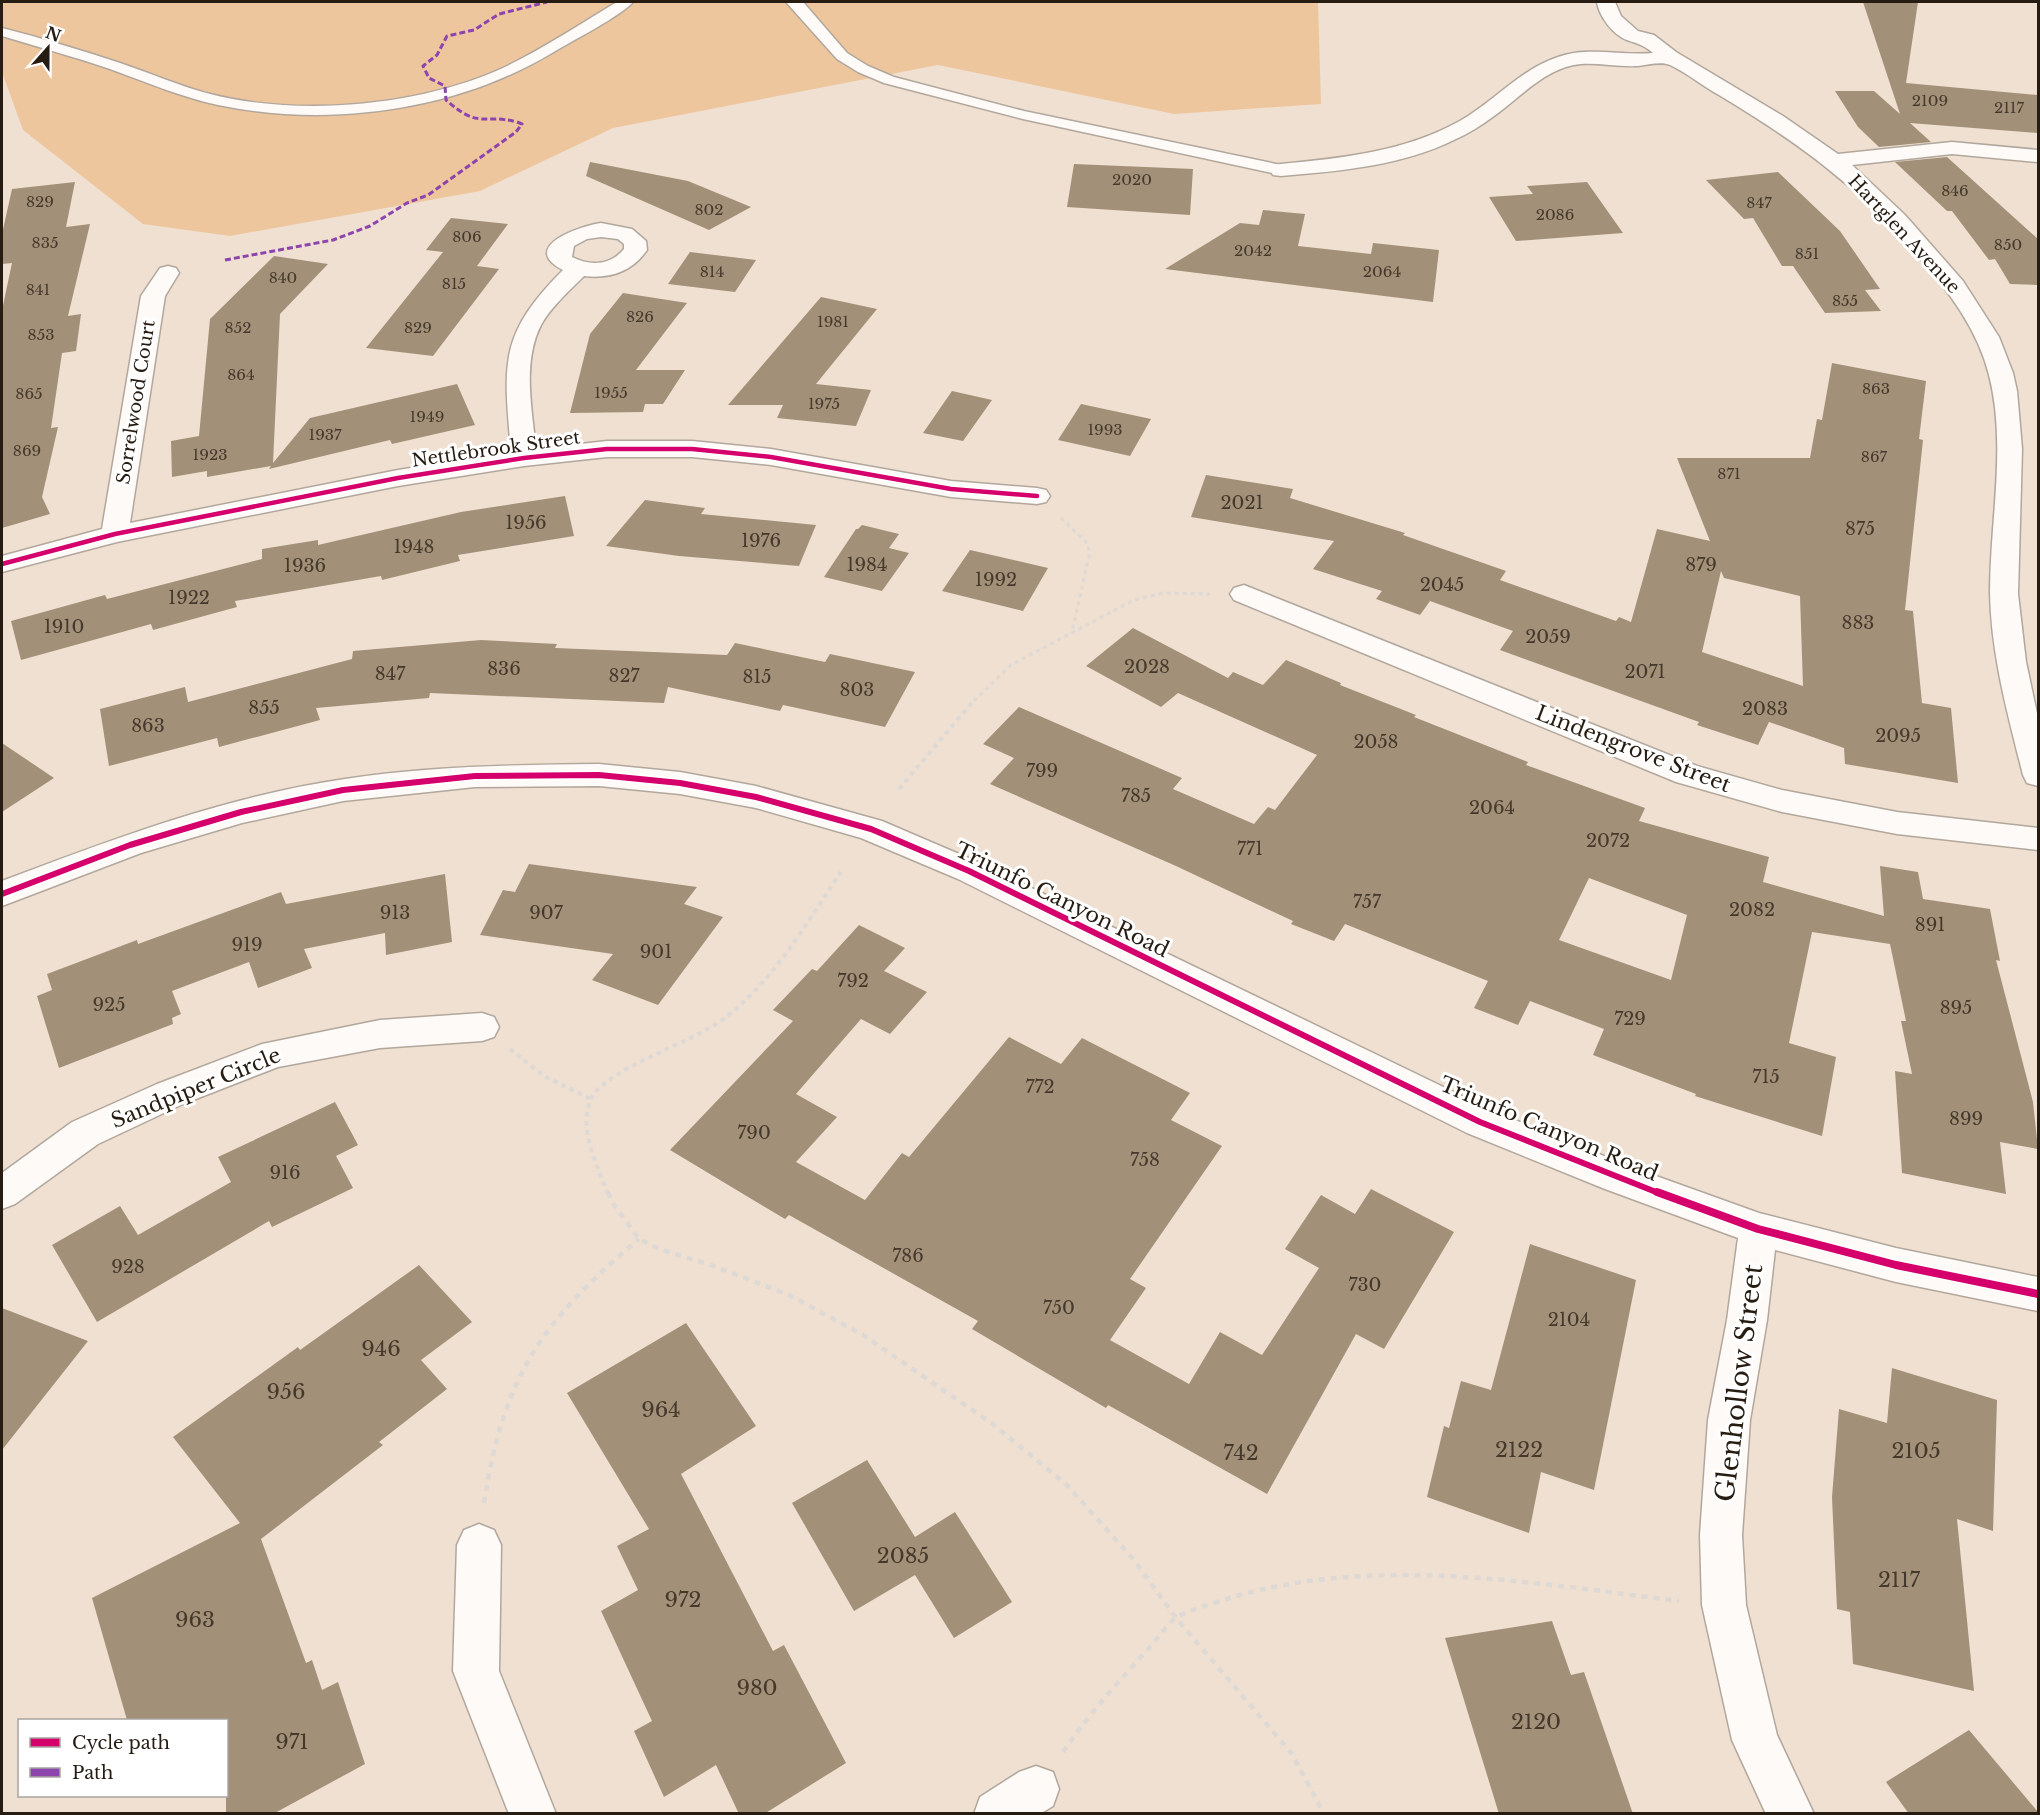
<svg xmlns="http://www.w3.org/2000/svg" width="2040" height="1815" font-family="'Libre Baskerville',serif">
  <rect width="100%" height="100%" fill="#efe0d1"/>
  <!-- green -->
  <path fill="#eec69e" d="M 2,2 L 1318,2 L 1321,104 L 1174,114 L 938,65 L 613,128 L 480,191 L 230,236 L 143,224 L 23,130 L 2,72 Z"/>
  <!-- building -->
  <path fill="#a39078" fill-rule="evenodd" d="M 1863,2 L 1918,2 L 1906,83 L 2038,95 L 2038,133 L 1910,123 L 1931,142 L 1879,147 L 1858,127 L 1835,91 L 1874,91 L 1900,114 Z
    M 1947,157 L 2038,239 L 2038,285 L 2010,284 L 1995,259 L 1989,260 L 1952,211 L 1947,211 L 1895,162 Z
    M 590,162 L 688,181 L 751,207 L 709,230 L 586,176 Z
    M 1074,164 L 1193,169 L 1190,215 L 1067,207 Z
    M 1778,172 L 1840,231 L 1880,289 L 1865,290 L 1881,311 L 1825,313 L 1793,266 L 1782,266 L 1753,218 L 1744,219 L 1706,180 Z
    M 75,182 L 66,227 L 90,224 L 68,316 L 81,314 L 76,351 L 62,353 L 51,428 L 58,427 L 42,497 L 50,514 L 2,528 L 2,310 L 12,263 L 2,264 L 2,234 L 12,189 Z
    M 1587,182 L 1623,233 L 1516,241 L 1489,197 L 1533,194 L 1527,186 Z
    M 1263,210 L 1305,214 L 1298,246 L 1371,254 L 1373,243 L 1439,250 L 1433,302 L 1165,269 L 1240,223 L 1259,225 Z
    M 451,218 L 508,224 L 477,266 L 499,269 L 433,356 L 366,348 L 443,252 L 426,250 Z
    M 690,252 L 756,260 L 735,292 L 668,284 Z
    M 274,256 L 328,264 L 280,314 L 273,463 L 310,418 L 457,384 L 475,425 L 392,444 L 390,440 L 269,469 L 271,466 L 207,477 L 207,471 L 172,477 L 171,441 L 199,436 L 210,319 Z
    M 623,293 L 687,303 L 636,370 L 685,370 L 663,404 L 645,404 L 643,412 L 570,413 L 590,334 Z
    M 821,297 L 877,309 L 816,384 L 871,390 L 856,426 L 777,418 L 783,405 L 728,405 Z
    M 1832,363 L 1926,381 L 1919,439 L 1923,440 L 1905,610 L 1913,611 L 1922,703 L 1951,708 L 1958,783 L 1845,764 L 1844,748 L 1769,722 L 1758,745 L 1697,725 L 1699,722 L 1500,650 L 1513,631 L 1430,601 L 1420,615 L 1376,599 L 1382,591 L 1313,569 L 1334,541 L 1191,517 L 1206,475 L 1293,489 L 1290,498 L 1405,533 L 1403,535 L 1506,571 L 1500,580 L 1616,621 L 1619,617 L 1631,622 L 1657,529 L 1710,541 L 1677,458 L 1810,458 L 1817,419 L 1822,420 ZM 1721,571 L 1724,578 L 1800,596 L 1803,686 L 1702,652 Z
    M 952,391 L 992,400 L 963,441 L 923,433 Z
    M 1081,404 L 1151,419 L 1130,456 L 1058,440 Z
    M 565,496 L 574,536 L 458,555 L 460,561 L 382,580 L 381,576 L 235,601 L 237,607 L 153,630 L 151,624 L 21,660 L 11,621 L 105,595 L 107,599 L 262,559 L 262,549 L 318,540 L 318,545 L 461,512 Z
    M 645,500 L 705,508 L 701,514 L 816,525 L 799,566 L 679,556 L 606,546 Z
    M 862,525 L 899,534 L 889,548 L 909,553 L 882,591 L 824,577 L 856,529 L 858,529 Z
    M 970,550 L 1048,568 L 1023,611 L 942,591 Z
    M 1133,628 L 1228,678 L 1233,672 L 1263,685 L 1286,660 L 1341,683 L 1340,685 L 1416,715 L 1414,717 L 1528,762 L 1526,765 L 1645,808 L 1639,821 L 1769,857 L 1763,882 L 1884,916 L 1880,866 L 1918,872 L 1923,899 L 1990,909 L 2000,961 L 1996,960 L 2033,1102 L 2038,1149 L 2000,1142 L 2006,1194 L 1902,1173 L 1895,1071 L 1912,1074 L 1901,1021 L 1906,1021 L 1890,944 L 1812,932 L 1789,1043 L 1836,1057 L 1822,1136 L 1695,1096 L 1696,1094 L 1593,1055 L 1604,1029 L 1530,1001 L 1518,1025 L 1474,1008 L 1488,981 L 1345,924 L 1334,941 L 1291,924 L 1293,921 L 1176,866 L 990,784 L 1014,758 L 983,744 L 1019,707 L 1182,778 L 1173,789 L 1254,824 L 1268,807 L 1275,810 L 1317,755 L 1178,693 L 1161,707 L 1086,666 ZM 1589,878 L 1687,915 L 1671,980 L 1559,940 Z
    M 481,640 L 557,644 L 555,648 L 727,655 L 735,643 L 825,662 L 830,654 L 915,672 L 885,727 L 783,705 L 780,711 L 668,687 L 664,703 L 430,693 L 429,698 L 316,708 L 320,720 L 219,747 L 217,738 L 109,766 L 100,709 L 185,687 L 188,702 L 352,659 L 353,651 Z
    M 2,743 L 54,778 L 2,812 Z
    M 529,864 L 697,887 L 684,904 L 723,917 L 658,1005 L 592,980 L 613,954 L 480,935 L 503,890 L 515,892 Z
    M 445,874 L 452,942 L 386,955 L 385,933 L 304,949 L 312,968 L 258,988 L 249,962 L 172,991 L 181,1014 L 172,1018 L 173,1024 L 59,1068 L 37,996 L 52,990 L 47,974 L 137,940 L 138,944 L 281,892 L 286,904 Z
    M 859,925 L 905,948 L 884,971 L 927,992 L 890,1034 L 861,1019 L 796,1094 L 837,1117 L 796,1162 L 865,1200 L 902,1153 L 909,1157 L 1009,1037 L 1061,1064 L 1082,1038 L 1190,1093 L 1171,1120 L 1222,1146 L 1130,1279 L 1146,1288 L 1110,1340 L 1189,1384 L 1220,1332 L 1262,1355 L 1319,1268 L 1285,1249 L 1321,1195 L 1355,1214 L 1371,1189 L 1454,1232 L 1384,1349 L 1356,1334 L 1267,1494 L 1108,1405 L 1106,1408 L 972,1329 L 978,1321 L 789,1215 L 785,1219 L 670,1150 L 793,1021 L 773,1010 L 812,969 L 817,971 Z
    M 335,1102 L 358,1145 L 336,1156 L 353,1188 L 272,1227 L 269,1221 L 97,1322 L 52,1245 L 120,1206 L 138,1235 L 231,1182 L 218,1157 Z
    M 1530,1244 L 1636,1280 L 1594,1490 L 1541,1472 L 1529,1533 L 1427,1497 L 1444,1426 L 1449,1428 L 1461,1381 L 1491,1390 Z
    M 419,1265 L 472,1322 L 421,1360 L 447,1389 L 379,1442 L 383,1445 L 261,1539 L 306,1663 L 312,1660 L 322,1690 L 338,1682 L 365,1764 L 273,1814 L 226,1814 L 226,1720 L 127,1720 L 92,1598 L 240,1523 L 173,1437 L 298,1347 L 300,1350 Z
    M 2,1308 L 88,1341 L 2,1450 Z
    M 686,1323 L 756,1426 L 681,1474 L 773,1651 L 784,1645 L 846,1763 L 764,1814 L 739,1814 L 716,1765 L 664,1797 L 634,1731 L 652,1721 L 601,1611 L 638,1590 L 617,1546 L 649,1529 L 567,1393 Z
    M 1892,1368 L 1997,1400 L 1993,1531 L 1957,1519 L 1974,1691 L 1853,1664 L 1850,1612 L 1837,1609 L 1832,1497 L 1839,1409 L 1887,1423 Z
    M 867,1460 L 915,1537 L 955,1512 L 1012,1602 L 954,1638 L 915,1575 L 854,1611 L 792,1503 Z
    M 1552,1621 L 1571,1675 L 1584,1672 L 1633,1814 L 1499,1814 L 1445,1638 Z
    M 1969,1730 L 2038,1812 L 2038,1814 L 1909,1814 L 1886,1782 Z"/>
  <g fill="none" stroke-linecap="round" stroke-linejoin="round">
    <defs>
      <path id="service" d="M 617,2 L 633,2 C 621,16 570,42 552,53 C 455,111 329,128 218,105 C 181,97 146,82 110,69 C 75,57 38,47 2,36 L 2,28 C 41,38 81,50 120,63 C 150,73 179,86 210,94 C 300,117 419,106 503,68 C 543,49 580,24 617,2 Z
        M 786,2 L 803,2 L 847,53 L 868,66 L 894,77 L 1024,111 L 1281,165 L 1289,170 L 1281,175 L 1023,119 L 884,83 L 858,72 L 837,59 Z"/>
      <path id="minor" d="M 1597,2 L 1615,2 L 1621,16 L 1638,31 L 1654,35 L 1676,52 L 1783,116 L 1838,154 L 1952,142 L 2038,150 L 2038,162 L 1952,154 L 1852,165 L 1905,215 L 1963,281 L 1999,337 L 2013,373 L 2017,391 L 2022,449 L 2018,594 L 2026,662 L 2038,718 L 2038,786 L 2027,783 L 2023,775 C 2008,715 1991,655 1990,592 C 1990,521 2007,445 1989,375 C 1978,330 1948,290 1917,255 C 1855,184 1799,143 1719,95 C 1703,86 1687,73 1670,65 C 1661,61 1648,65 1638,66 C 1619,67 1600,63 1581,64 C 1548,66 1519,98 1494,116 C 1482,125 1469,133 1456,139 C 1402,166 1340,171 1281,176 L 1273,175 L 1270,170 L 1273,165 L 1281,164 C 1342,158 1403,152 1458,122 C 1493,103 1519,70 1558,57 C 1588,46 1622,56 1653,53 C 1644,45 1638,44 1627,40 C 1613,35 1599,16 1597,2 Z
        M 601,223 L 632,229 L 646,241 L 647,250 C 632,272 609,279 584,276 C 569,291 551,307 541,325 C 522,362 532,410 536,449 L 607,441 L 692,441 L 771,449 L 951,481 L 1037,488 L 1046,490 L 1050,496 L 1046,502 L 1037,504 L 951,497 L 771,465 L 692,457 L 607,457 L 524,466 L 398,486 L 117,542 L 2,572 L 2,556 L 102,529 L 141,296 L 160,268 L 168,266 L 176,268 L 179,273 L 165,296 L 130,523 L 398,470 L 511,452 C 504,365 497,336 563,270 C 518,247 580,226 601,223 ZM 601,237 L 618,239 L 624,244 L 624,249 C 610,266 590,266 572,257 L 574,246 L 587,239 Z
        M 1244,585 L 1697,766 L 1782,790 L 1897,812 L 2038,828 L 2038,850 L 1897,834 L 1782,812 L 1676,782 L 1234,600 L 1230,594 L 1234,588 Z
        M 599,764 L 680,772 L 756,786 L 882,821 L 980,863 L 1493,1111 L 1631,1167 L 1759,1213 L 1896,1248 L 2038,1277 L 2038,1311 L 1896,1282 L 1775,1250 L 1767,1320 L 1750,1420 L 1742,1535 L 1746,1605 L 1777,1735 L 1814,1814 L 1766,1814 L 1732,1740 L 1702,1605 L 1700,1535 L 1708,1420 L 1727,1320 L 1738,1238 L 1605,1189 L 1467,1133 L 958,879 L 861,838 L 756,808 L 680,794 L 599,786 L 475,787 L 343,801 L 242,823 L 141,853 L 2,906 L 2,881 C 113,839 227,796 345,779 C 430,766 514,765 599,764 Z
        M 482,1013 L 494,1017 L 499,1027 L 494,1037 L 482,1041 L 380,1048 L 278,1067 L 183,1104 L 98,1144 L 15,1204 L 2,1209 L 2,1173 L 72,1122 L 157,1084 L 262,1044 L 380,1020 Z
        M 479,1524 L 494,1530 L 501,1545 L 499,1671 L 556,1814 L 509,1814 L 453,1671 L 457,1545 L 464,1530 Z
        M 1036,1766 L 1053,1772 L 1059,1789 L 1053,1806 L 1040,1814 L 974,1814 L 980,1797 L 1019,1772 Z"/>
    </defs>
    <!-- service casing -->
    <use href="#service" stroke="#b2a79c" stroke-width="3"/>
    <!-- minor casing -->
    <use href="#minor" stroke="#b2a79c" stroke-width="3"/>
    <!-- path-far2 -->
    <path stroke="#ded9d4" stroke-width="3" stroke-dasharray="4 4" stroke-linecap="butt" d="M 1061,518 L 1088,544 L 1089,556 L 1072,632
      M 974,701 L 1011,665 L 1134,600 L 1163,593 L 1210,594"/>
    <!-- path-far1 -->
    <path stroke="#ded9d4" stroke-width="4" stroke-dasharray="4.5 4.5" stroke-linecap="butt" d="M 899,789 L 975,699
      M 510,1049 L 544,1076 L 591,1099
      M 608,1194 C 598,1168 576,1125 592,1097 C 610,1067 692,1043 725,1018 C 775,979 806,924 841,872"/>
    <!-- path -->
    <path stroke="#ded9d4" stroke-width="4.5" stroke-dasharray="6 6" stroke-linecap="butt" d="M 608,1192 L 612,1202 L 639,1239 L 659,1249 L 711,1265 L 789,1295 L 863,1335 L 990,1422 L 1066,1484 L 1134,1560 L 1176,1618 L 1292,1754 L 1324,1814
      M 484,1503 C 504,1375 541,1322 639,1239
      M 1063,1752 C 1089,1714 1119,1681 1150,1647 C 1158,1638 1167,1624 1177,1617 C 1194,1608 1215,1603 1233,1597 C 1377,1555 1533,1583 1679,1601"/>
    <!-- service -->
    <use href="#service" fill="#fdfaf8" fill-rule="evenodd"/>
    <!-- minor -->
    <use href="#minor" fill="#fdfaf8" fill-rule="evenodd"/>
    <!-- quiet -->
    <path stroke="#8e44ad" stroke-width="3" stroke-dasharray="6 3" stroke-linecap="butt" d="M 225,260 L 333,240 L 370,226 L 407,203 L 428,195 L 516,132 L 522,124 L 517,122 C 482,113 480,130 446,100 L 445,86 L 429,78 L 423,66 L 437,55 L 447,36 L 474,30 L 499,14 L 547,2"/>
    <defs>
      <path id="cycleway-far2" d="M 2,564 L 115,534 L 398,478 L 524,458 L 607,449 L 692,449 L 771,457 L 951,489 L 1037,496"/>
      <path id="cycleway-far1" d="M 2,894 L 130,845 L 241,812 L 343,790 L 475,776 L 599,775 L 680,783 L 756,797 L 871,829 L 969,871 L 1480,1122 L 1661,1194"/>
      <path id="cycleway" d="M 1657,1192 L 1758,1229 L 1896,1265 L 2038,1294"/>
    </defs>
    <!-- cycleway-far2 casing -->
    <use href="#cycleway-far2" stroke="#fff" stroke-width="8"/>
    <!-- cycleway-far1 casing -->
    <use href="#cycleway-far1" stroke="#fff" stroke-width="10"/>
    <!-- cycleway casing -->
    <use href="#cycleway" stroke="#fff" stroke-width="11"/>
    <!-- cycleway-far2 -->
    <use href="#cycleway-far2" stroke="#d6006c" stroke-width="4.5"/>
    <!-- cycleway-far1 -->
    <use href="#cycleway-far1" stroke="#d6006c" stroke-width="6"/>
    <!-- cycleway -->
    <use href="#cycleway" stroke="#d6006c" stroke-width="8"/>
  </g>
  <g text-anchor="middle" stroke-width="6" stroke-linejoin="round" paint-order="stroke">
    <!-- far-number labels -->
    <g font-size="15" fill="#45392c">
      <text x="1930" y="106">2109</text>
      <text x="2009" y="113">2117</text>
      <text x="1132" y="185">2020</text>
      <text x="1955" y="196">846</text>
      <text x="40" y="207">829</text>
      <text x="1759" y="208">847</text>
      <text x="709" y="215">802</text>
      <text x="1555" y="220">2086</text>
      <text x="467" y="242">806</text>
      <text x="45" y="248">835</text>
      <text x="2008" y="250">850</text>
      <text x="1253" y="256">2042</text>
      <text x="1807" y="259">851</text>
      <text x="712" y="277">814</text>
      <text x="1382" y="277">2064</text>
      <text x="283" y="283">840</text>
      <text x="454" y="289">815</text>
      <text x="38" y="295">841</text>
      <text x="1845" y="306">855</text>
      <text x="640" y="322">826</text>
      <text x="833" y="327">1981</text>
      <text x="238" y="333">852</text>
      <text x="418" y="333">829</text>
      <text x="41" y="340">853</text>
      <text x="241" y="380">864</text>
      <text x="1876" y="394">863</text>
      <text x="611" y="398">1955</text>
      <text x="29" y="399">865</text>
      <text x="824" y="409">1975</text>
      <text x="427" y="422">1949</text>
      <text x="1105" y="435">1993</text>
      <text x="325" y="440">1937</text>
      <text x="27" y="456">869</text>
      <text x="210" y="460">1923</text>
      <text x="1874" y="462">867</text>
      <text x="1729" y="479">871</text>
    </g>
    <!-- far-street labels -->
    <g font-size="18" fill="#261c12" stroke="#fff">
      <text transform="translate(1904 234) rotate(47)" y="6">Hartglen Avenue</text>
      <text transform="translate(136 402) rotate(-81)" y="6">Sorrelwood Court</text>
      <text transform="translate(496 449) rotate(-8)" y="6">Nettlebrook Street</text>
    </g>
    <!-- number labels -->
    <g font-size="18" fill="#45392c">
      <text x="1242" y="509">2021</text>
      <text x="526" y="529">1956</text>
      <text x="1860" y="535">875</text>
      <text x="761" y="547">1976</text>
      <text x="414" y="553">1948</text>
      <text x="867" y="571">1984</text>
      <text x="1701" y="571">879</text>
      <text x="305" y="572">1936</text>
      <text x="996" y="586">1992</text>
      <text x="1442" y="591">2045</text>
      <text x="189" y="604">1922</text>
      <text x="1858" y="629">883</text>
      <text x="64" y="633">1910</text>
      <text x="1548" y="643">2059</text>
      <text x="1147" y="673">2028</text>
      <text x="504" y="675">836</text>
      <text x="1645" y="678">2071</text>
      <text x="390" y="680">847</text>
      <text x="624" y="682">827</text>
      <text x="757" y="683">815</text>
      <text x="857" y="696">803</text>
      <text x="264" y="714">855</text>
      <text x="1765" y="715">2083</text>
      <text x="148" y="732">863</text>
      <text x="1898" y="742">2095</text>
      <text x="1376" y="748">2058</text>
      <text x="1042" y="777">799</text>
      <text x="1136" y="802">785</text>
      <text x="1492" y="814">2064</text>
      <text x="1608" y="847">2072</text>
      <text x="1250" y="855">771</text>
      <text x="1367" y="908">757</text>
      <text x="1752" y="916">2082</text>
      <text x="395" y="919">913</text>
      <text x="546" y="919">907</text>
      <text x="1930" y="931">891</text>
      <text x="247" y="951">919</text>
      <text x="656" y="958">901</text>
      <text x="853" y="987">792</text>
      <text x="109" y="1011">925</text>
      <text x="1956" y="1014">895</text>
      <text x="1630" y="1025">729</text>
      <text x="1766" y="1083">715</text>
      <text x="1040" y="1093">772</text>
      <text x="1966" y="1125">899</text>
      <text x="754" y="1139">790</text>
      <text x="1145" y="1166">758</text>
      <text x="285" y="1179">916</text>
      <text x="908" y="1262">786</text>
      <text x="128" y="1273">928</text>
      <text x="1365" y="1291">730</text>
      <text x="1059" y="1314">750</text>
      <text x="1569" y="1326">2104</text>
    </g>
    <!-- street labels -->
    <g font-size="21" fill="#261c12" stroke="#fff">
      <text transform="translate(1633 749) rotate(21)" y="7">Lindengrove Street</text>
      <text transform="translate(1062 900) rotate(26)" y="7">Triunfo Canyon Road</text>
      <text transform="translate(196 1088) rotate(-22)" y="7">Sandpiper Circle</text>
      <text transform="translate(1549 1129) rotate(23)" y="7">Triunfo Canyon Road</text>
    </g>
    <!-- near-number labels -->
    <g font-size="21" fill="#45392c">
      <text x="381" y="1356">946</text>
      <text x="286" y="1399">956</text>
      <text x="661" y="1417">964</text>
      <text x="1519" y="1457">2122</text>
      <text x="1916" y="1458">2105</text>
      <text x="1241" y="1460">742</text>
      <text x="903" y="1563">2085</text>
      <text x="1899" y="1587">2117</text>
      <text x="683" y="1607">972</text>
      <text x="195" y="1627">963</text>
      <text x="757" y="1695">980</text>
      <text x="1536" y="1729">2120</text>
      <text x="292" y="1749">971</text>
    </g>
    <!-- near-street labels -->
    <g font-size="26" fill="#261c12" stroke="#fff">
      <text transform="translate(1739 1383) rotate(-83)" y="9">Glenhollow Street</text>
    </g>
  </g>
  <!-- border -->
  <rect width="2040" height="1815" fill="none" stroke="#261c12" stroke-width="6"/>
  <!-- legend -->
  <rect x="18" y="1719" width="210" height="78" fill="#ffffff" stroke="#a8a4a0" stroke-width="1.5"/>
  <rect x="30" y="1738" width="30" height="9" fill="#d6006c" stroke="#a8a4a0" stroke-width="1.5"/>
  <text x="72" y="1749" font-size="18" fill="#261c12">Cycle path</text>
  <rect x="30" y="1768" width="30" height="9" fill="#8e44ad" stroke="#a8a4a0" stroke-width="1.5"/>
  <text x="72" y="1779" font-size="18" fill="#261c12">Path</text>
  <!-- north arrow -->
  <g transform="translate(48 48) rotate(21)" stroke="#ffffff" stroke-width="4.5" paint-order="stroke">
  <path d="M0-4.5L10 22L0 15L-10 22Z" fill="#261c12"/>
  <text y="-9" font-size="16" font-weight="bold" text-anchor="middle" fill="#261c12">N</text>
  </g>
</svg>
